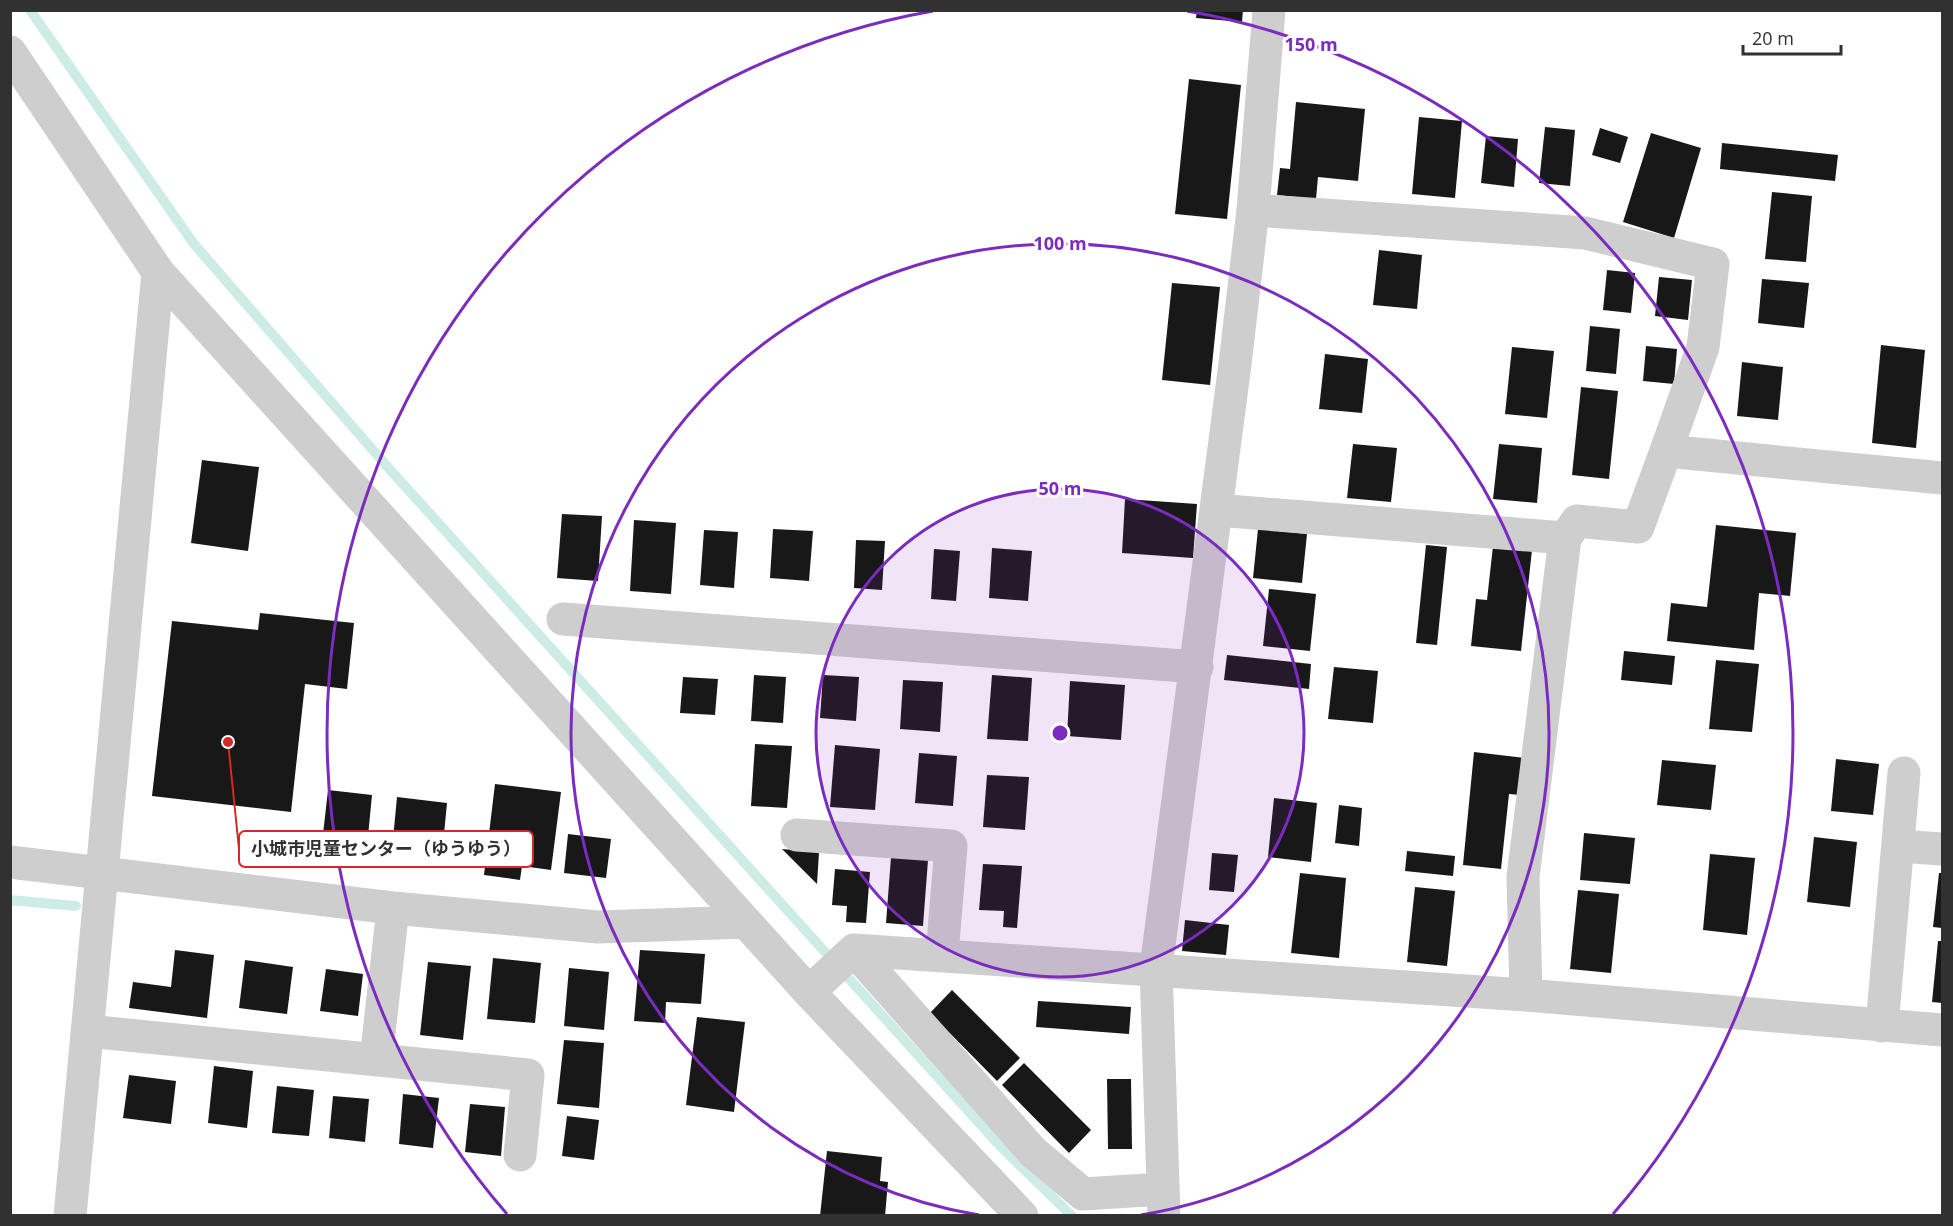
<svg xmlns="http://www.w3.org/2000/svg" width="1953" height="1226" font-family="'Open Sans','Noto Sans JP',sans-serif">
  <rect width="100%" height="100%" fill="#fff"/>
  <g fill="none" stroke-linecap="round" stroke-linejoin="round">
    <!-- stream -->
    <path stroke="#cdede4" stroke-width="10" d="M 30,10 L 194,244 L 385,464 L 999,1145 L 1072,1216
      M 10,900 L 76,906"/>
  </g>
  <!-- building -->
  <path fill="#181818" d="M 1197,10 L 1243,10 L 1242,22 L 1196,18 Z
    M 1189,79 L 1241,85 L 1227,219 L 1175,214 Z
    M 1296,102 L 1365,109 L 1358,181 L 1318,177 L 1316,199 L 1277,195 L 1280,168 L 1290,169 Z
    M 1419,117 L 1462,121 L 1455,198 L 1412,194 Z
    M 1545,127 L 1575,130 L 1570,186 L 1539,183 Z
    M 1600,128 L 1628,137 L 1620,163 L 1592,155 Z
    M 1651,133 L 1701,148 L 1674,238 L 1623,222 Z
    M 1486,136 L 1518,139 L 1514,187 L 1481,183 Z
    M 1722,143 L 1838,155 L 1835,181 L 1720,169 Z
    M 1772,192 L 1812,196 L 1806,262 L 1765,259 Z
    M 1379,250 L 1422,255 L 1417,309 L 1373,305 Z
    M 1607,270 L 1635,273 L 1631,313 L 1603,310 Z
    M 1659,277 L 1692,280 L 1688,320 L 1655,316 Z
    M 1762,279 L 1809,283 L 1804,328 L 1758,323 Z
    M 1172,283 L 1220,287 L 1210,385 L 1162,380 Z
    M 1590,326 L 1620,329 L 1616,374 L 1586,371 Z
    M 1881,345 L 1925,350 L 1916,448 L 1872,443 Z
    M 1646,346 L 1677,349 L 1674,384 L 1643,381 Z
    M 1512,347 L 1554,351 L 1547,418 L 1505,414 Z
    M 1325,354 L 1368,359 L 1362,413 L 1319,409 Z
    M 1742,362 L 1783,367 L 1778,420 L 1737,416 Z
    M 1581,387 L 1618,391 L 1609,479 L 1572,475 Z
    M 1353,444 L 1397,448 L 1391,502 L 1347,498 Z
    M 1499,444 L 1542,448 L 1537,503 L 1493,499 Z
    M 202,460 L 259,467 L 248,551 L 191,543 Z
    M 1125,499 L 1197,504 L 1193,558 L 1122,553 Z
    M 562,514 L 602,516 L 598,581 L 557,578 Z
    M 634,520 L 676,523 L 671,594 L 630,591 Z
    M 1716,525 L 1796,533 L 1790,596 L 1759,593 L 1754,650 L 1667,641 L 1671,603 L 1707,607 Z
    M 773,529 L 813,531 L 809,581 L 770,578 Z
    M 1258,529 L 1307,534 L 1302,583 L 1253,578 Z
    M 704,530 L 738,532 L 734,588 L 700,585 Z
    M 856,540 L 885,541 L 882,590 L 854,588 Z
    M 1426,545 L 1447,547 L 1437,645 L 1416,643 Z
    M 1493,546 L 1532,550 L 1521,651 L 1471,646 L 1476,599 L 1487,600 Z
    M 992,548 L 1032,551 L 1028,601 L 989,598 Z
    M 934,549 L 960,551 L 956,601 L 931,599 Z
    M 1269,589 L 1316,594 L 1310,651 L 1263,646 Z
    M 260,613 L 354,623 L 347,689 L 305,684 L 291,812 L 152,796 L 172,621 L 258,630 Z
    M 1624,651 L 1675,656 L 1672,685 L 1621,680 Z
    M 1227,655 L 1311,664 L 1309,689 L 1224,680 Z
    M 1716,660 L 1759,664 L 1752,732 L 1709,729 Z
    M 1334,667 L 1378,671 L 1373,723 L 1328,719 Z
    M 754,675 L 786,677 L 783,723 L 751,721 Z
    M 823,675 L 859,677 L 856,721 L 820,718 Z
    M 992,675 L 1032,678 L 1028,741 L 987,739 Z
    M 683,677 L 718,679 L 715,715 L 680,713 Z
    M 903,680 L 943,682 L 940,732 L 900,729 Z
    M 1070,681 L 1125,685 L 1121,740 L 1067,736 Z
    M 755,744 L 792,746 L 787,808 L 751,806 Z
    M 835,745 L 880,749 L 875,810 L 830,807 Z
    M 1474,752 L 1525,758 L 1521,795 L 1509,794 L 1501,869 L 1463,865 Z
    M 919,753 L 957,756 L 953,806 L 915,803 Z
    M 1836,759 L 1879,764 L 1873,815 L 1831,811 Z
    M 1662,760 L 1716,765 L 1711,810 L 1657,805 Z
    M 987,775 L 1029,777 L 1025,830 L 983,827 Z
    M 495,784 L 561,792 L 551,870 L 522,866 L 520,880 L 484,875 Z
    M 328,790 L 372,795 L 366,857 L 321,852 Z
    M 397,797 L 447,803 L 441,865 L 391,860 Z
    M 1274,798 L 1317,803 L 1311,862 L 1268,857 Z
    M 1339,805 L 1362,808 L 1359,846 L 1335,843 Z
    M 1584,833 L 1635,838 L 1630,884 L 1580,880 Z
    M 568,834 L 611,839 L 606,878 L 564,873 Z
    M 1814,837 L 1857,842 L 1850,907 L 1807,902 Z
    M 782,849 L 819,852 L 817,884 Z
    M 1407,851 L 1455,856 L 1453,876 L 1405,871 Z
    M 1212,853 L 1238,855 L 1234,892 L 1209,890 Z
    M 1710,854 L 1755,858 L 1747,935 L 1703,930 Z
    M 891,857 L 928,860 L 923,926 L 886,923 Z
    M 983,864 L 1022,866 L 1017,928 L 1003,927 L 1004,911 L 979,910 Z
    M 835,869 L 870,872 L 866,923 L 846,922 L 847,906 L 832,905 Z
    M 1300,873 L 1346,878 L 1339,958 L 1291,953 Z
    M 1939,873 L 1942,873 L 1942,928 L 1933,927 Z
    M 1415,887 L 1455,891 L 1447,966 L 1407,962 Z
    M 1578,890 L 1619,894 L 1611,973 L 1570,969 Z
    M 1185,920 L 1229,925 L 1226,955 L 1182,951 Z
    M 1938,941 L 1942,941 L 1942,1003 L 1932,1002 Z
    M 175,950 L 214,955 L 207,1018 L 129,1008 L 133,982 L 171,987 Z
    M 640,950 L 705,954 L 701,1004 L 666,1002 L 665,1023 L 634,1021 Z
    M 493,958 L 541,963 L 535,1023 L 487,1019 Z
    M 245,960 L 293,967 L 287,1014 L 239,1008 Z
    M 428,962 L 471,966 L 463,1040 L 420,1035 Z
    M 569,968 L 609,972 L 604,1030 L 564,1026 Z
    M 326,969 L 363,974 L 358,1016 L 320,1011 Z
    M 952,990 L 1020,1058 L 997,1081 L 930,1013 Z
    M 1038,1001 L 1131,1007 L 1129,1034 L 1036,1027 Z
    M 697,1017 L 745,1022 L 734,1112 L 686,1105 Z
    M 564,1040 L 604,1043 L 599,1108 L 557,1104 Z
    M 1024,1063 L 1091,1130 L 1069,1153 L 1002,1085 Z
    M 214,1066 L 253,1071 L 247,1128 L 208,1123 Z
    M 129,1075 L 176,1081 L 171,1124 L 123,1118 Z
    M 1107,1079 L 1131,1079 L 1132,1149 L 1108,1149 Z
    M 277,1086 L 314,1090 L 309,1136 L 272,1133 Z
    M 403,1094 L 439,1098 L 433,1148 L 399,1144 Z
    M 333,1096 L 369,1099 L 365,1142 L 329,1138 Z
    M 470,1104 L 505,1107 L 501,1156 L 465,1152 Z
    M 567,1116 L 599,1120 L 594,1160 L 562,1156 Z
    M 827,1151 L 882,1157 L 880,1181 L 888,1182 L 885,1216 L 820,1216 Z"/>
  <g fill="none" stroke-linecap="round" stroke-linejoin="round">
    <!-- minor -->
    <path stroke="#cecece" stroke-width="33" d="M 10,52 L 158,272 L 809,992 L 1022,1216
      M 1253,210 L 1585,233 L 1713,264 L 1703,347 L 1666,451
      M 1216,510 L 1565,538 L 1577,521 L 1638,527 L 1666,451 L 1942,478
      M 563,619 L 1197,667
      M 797,835 L 951,846 L 942,955
      M 1898,846 L 1942,849
      M 10,862 L 393,908 L 598,927 L 746,922
      M 854,950 L 1033,1152 L 1083,1194 L 1163,1189
      M 809,992 L 854,950 L 1526,995 L 1942,1030
      M 1526,995 L 1523,877 L 1565,538
      M 1882,1026 L 1904,773
      M 88,1031 L 528,1075 L 520,1155
      M 376,1060 L 393,908
      M 70,1216 L 158,272
      M 1164,1216 L 1156,968 L 1235,364 L 1253,210 L 1269,10"/>
  </g>
  <!-- distance rings -->
  <circle cx="1060" cy="733" r="244" fill="#7b2cbf" fill-opacity=".12"/>
  <g fill="none" stroke="#7b2cbf" stroke-width="3">
    <circle cx="1060" cy="733" r="244"/>
    <path d="M979 1215A489 489 0 1 1 1141 1215"/>
    <path d="M507 1214A733 733 0 0 1 933 11M1187 11A733 733 0 0 1 1613 1214"/>
  </g>
  <circle cx="1060" cy="733" r="9" fill="#7b2cbf" stroke="#fff" stroke-width="3"/>
  <g font-size="18" text-anchor="middle" font-weight="bold" fill="#7b2cbf" stroke="#fff" stroke-width="6" stroke-linejoin="round" paint-order="stroke">
    <text x="1311" y="51">150 m</text>
    <text x="1060" y="250">100 m</text>
    <text x="1060" y="495">50 m</text>
  </g>
  <!-- callouts -->
  <path fill="none" stroke="#d62828" stroke-width="2" d="M228 742L239 849"/>
  <circle fill="#d62828" stroke="#fff" stroke-width="2" cx="228" cy="742" r="6"/>
  <rect fill="#fff" stroke="#d62828" stroke-width="2" x="239" y="831" width="294" height="36" rx="6"/>
  <g font-size="18" text-anchor="middle" font-weight="bold" fill="#313131">
    <text x="386" y="855">小城市児童センター（ゆうゆう）</text>
  </g>
  <!-- border -->
  <rect width="1953" height="1226" fill="none" stroke="#313131" stroke-width="24"/>
  <!-- scale -->
  <path d="M1743 45v9h98v-9" fill="none" stroke="#313131" stroke-width="3"/>
  <text x="1752" y="45" font-size="18" fill="#313131" stroke="#ffffff" stroke-width="4.5" paint-order="stroke">20 m</text>
</svg>
